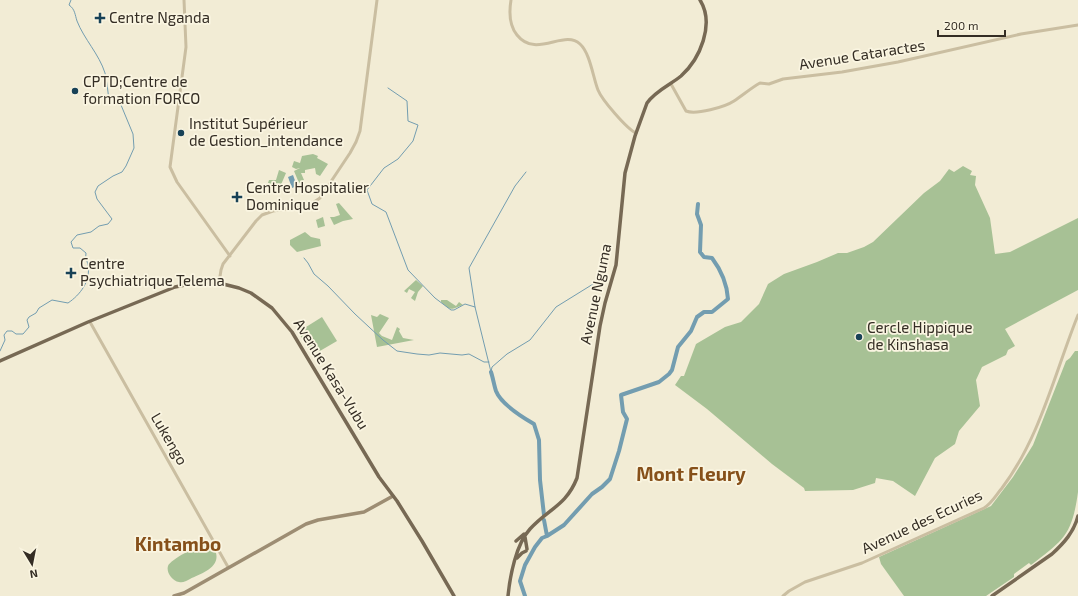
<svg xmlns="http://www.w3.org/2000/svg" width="1078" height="596" font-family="'Exo 2',sans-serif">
  <rect width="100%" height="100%" fill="#f2ecd5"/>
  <!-- green -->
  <path fill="#a7c195" d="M 313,154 L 318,156 L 317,158 L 328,164 L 320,176 L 316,174 L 315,168 L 305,170 L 305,173 L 301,173 L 304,180 L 299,183 L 294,171 L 300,168 L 296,169 L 292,167 L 294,161 L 300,163 L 302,156 Z
    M 963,166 L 972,171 L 970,175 L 976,176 L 975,185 L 990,218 L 995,254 L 1010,252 L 1078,218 L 1078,290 L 1005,329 L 1015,346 L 1008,350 L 1006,355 L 982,367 L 976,380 L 980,406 L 959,431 L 955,444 L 935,458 L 915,496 L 893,481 L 876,478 L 875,483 L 853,490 L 805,491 L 804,488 L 772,464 L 707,409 L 675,385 L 681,376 L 684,376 L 696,344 L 725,327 L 741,322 L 759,304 L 768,284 L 784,274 L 817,262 L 838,253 L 847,253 L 864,247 L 873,242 L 924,193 L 940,181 L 949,169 L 954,172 Z
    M 279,170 L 286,173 L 280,187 L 268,183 L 269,180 L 276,180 Z
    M 339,203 L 353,219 L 343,221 L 334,225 L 330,217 L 334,217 L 340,215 L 336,204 Z
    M 323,217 L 325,226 L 318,228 L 316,220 Z
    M 305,232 L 311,237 L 320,239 L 321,246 L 297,252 L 290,245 L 290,240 Z
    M 416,280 L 423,286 L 418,292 L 415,301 L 411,298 L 415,292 L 409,289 L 407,293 L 404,291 Z
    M 441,300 L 447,300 L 456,306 L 459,302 L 463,305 C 450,310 451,311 441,302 Z
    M 380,314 L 389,318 L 379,333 L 382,336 L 392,340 L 397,327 L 400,329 L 399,331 L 403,338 L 414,340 L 377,347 L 371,315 L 377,317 Z
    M 322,317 L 337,341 L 313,355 L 298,332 Z
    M 1075,351 L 1078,351 L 1078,492 C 1072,535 1064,540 1031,565 L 1029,563 L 1014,574 L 1014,577 L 986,596 L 904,596 L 881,564 L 879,557 L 991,506 L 1013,477 L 1033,445 L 1066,361 L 1070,358 Z
    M 205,544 C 210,545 214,548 216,553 C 220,568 200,574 190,579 C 186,581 183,583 179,582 C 172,581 166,572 168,566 C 171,559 197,546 205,544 Z"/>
  <!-- water -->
  <path fill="#739db0" d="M 293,175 L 297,186 L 292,188 L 288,177 Z"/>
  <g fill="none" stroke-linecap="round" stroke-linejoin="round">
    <!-- stream -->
    <path stroke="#739db0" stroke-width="1" d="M 388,88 L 407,101 L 408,121 L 418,125 L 413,141 L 398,159 L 384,168 L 367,190 L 372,204 L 386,212 L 408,270 L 435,298 L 451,310 L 454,310 L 465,304 L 475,307
      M 304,258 L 308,263 L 314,274 L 328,286 L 355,314 L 383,340 L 397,351 L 417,354 L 429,355 L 440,353 L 462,355 L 469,354 L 484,362 L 489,362
      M 0,351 L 5,340 L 4,335 L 7,331 L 12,331 L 16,334 L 23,334 L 29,327 L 27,320 L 29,317 L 36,313 L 39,308 L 52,300 L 68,303 C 80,295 91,281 88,265 C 87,260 85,258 86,253 L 80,248 L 73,248 L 71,242 L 77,235 L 91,232 L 99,226 L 108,224 L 112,219 L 97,199 L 95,192 L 98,186 L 113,176 L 122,172 L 126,166 L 134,148 L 133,134 L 121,105 L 116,101 L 111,103 L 109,101 C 108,92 107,82 105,73 C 99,54 84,39 77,21 C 75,15 75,9 69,5 L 71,0
      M 491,372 L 475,307 L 469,268 L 515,186 L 526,172
      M 491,372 L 492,367 L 507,354 L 530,340 L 556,307 L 598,281"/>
    <!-- river -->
    <path stroke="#739db0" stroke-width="4" d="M 491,372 C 493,378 494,385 496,391 C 501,404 522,417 534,424 L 539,440 L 540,480 L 544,515
      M 544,520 L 547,536
      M 525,596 L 520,581 L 525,565 L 535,547 L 542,538 L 547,536 L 564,525 L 592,494 L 602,487 L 610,479 L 619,451 L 627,419 L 623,412 L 621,395 L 659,382 L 669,374 L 672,370 L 678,347 L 691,331 L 697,317 L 704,312 L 712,312 L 728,299 C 727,284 721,270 712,258 L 704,257 L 700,252 L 701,225 L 697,214 L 698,204"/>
    <!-- tertiary -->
    <path stroke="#cabea1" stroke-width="3" d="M 184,0 L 186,47 L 170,167 L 177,182 L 230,256
      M 511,0 C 509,12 509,25 517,35 C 536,59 564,29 580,44 C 590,53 593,77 598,90 C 602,100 627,129 636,133
      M 671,84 L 686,111 C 696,115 725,107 734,101 C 743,95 751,88 760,83 L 769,84 L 783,79 L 842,72 L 898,62 L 1021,34 L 1078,25
      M 219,283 L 221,270 L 223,264 L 256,221 L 262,215 L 273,211 L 308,206 L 320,198 L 350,153 L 356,142 L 360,131 L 377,0
      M 90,322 L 228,567
      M 783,596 L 789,591 L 805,582 L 862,563 L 984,508 C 992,503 996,495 1002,488 C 1040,438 1055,372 1078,315"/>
    <!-- secondary -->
    <path stroke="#9d8d73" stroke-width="3.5" d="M 174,596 L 184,593 L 306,524 L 318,520 L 364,512 L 393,496"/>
    <!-- primary -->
    <path stroke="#776954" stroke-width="3.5" d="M 0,361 L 88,322 L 175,287 L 195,283 L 219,283 L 239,288 L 251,293 L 272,308 L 292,332 L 379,477 L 397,501 L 422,541 L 454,596
      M 525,537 L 527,549
      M 516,541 L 524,534
      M 517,558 L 522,553 L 526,551
      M 508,596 C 510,576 516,544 530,529 C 548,509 566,506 577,478 L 600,326 L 605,303 L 616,265 L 625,173 L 635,136 L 647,103 C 655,91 670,85 681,76 C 700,59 715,24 700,0
      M 992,596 L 1052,554 C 1064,543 1074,532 1078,516"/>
  </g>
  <!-- markers -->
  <g fill="#184257" stroke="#faf5e1" stroke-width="1.5">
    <path d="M98 12h4v4h4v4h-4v4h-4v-4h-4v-4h4z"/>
    <circle cx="75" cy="91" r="4"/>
    <circle cx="181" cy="133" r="4"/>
    <path d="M235 191h4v4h4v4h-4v4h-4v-4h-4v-4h4z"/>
    <path d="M69 267h4v4h4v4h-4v4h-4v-4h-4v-4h4z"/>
    <circle cx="859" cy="337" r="4"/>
  </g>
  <g text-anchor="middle" stroke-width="3.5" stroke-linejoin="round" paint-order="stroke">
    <!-- poi labels -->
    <g font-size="15" fill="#342d24" stroke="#faf5e1" text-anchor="start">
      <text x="109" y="23">Centre Nganda</text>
      <text x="83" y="87">CPTD;Centre de<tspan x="83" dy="17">formation FORCO</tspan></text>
      <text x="189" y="129">Institut Supérieur<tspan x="189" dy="17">de Gestion_intendance</tspan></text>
      <text x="246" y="193">Centre Hospitalier<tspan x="246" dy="17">Dominique</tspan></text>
      <text x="80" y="269">Centre<tspan x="80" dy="17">Psychiatrique Telema</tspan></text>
      <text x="867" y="333">Cercle Hippique<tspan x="867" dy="17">de Kinshasa</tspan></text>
    </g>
    <!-- street labels -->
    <g font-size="15" fill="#342d24" stroke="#faf5e1">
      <text transform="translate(862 55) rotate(-9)" y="5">Avenue Cataractes</text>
      <text transform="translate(596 294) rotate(-78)" y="5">Avenue Nguma</text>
      <text transform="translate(331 374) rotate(58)" y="5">Avenue Kasa-Vubu</text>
      <text transform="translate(169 439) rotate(60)" y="5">Lukengo</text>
      <text transform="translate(922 522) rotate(-25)" y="5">Avenue des Ecuries</text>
    </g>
    <!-- district labels -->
    <g font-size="19" font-weight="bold" fill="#86501a" stroke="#faf5e1">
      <text x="691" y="481">Mont Fleury</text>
      <text x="178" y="551">Kintambo</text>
    </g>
  </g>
  <!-- north arrow -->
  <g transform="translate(32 564) rotate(170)" stroke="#faf5e1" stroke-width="3" paint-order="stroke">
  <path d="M0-3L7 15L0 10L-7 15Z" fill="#342d24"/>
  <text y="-6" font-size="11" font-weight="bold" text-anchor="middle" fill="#342d24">N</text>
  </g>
  <!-- scale -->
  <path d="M938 30v6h67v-6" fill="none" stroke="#342d24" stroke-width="2"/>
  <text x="944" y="30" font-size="12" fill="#342d24" stroke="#faf5e1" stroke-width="3" paint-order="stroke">200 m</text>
</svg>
